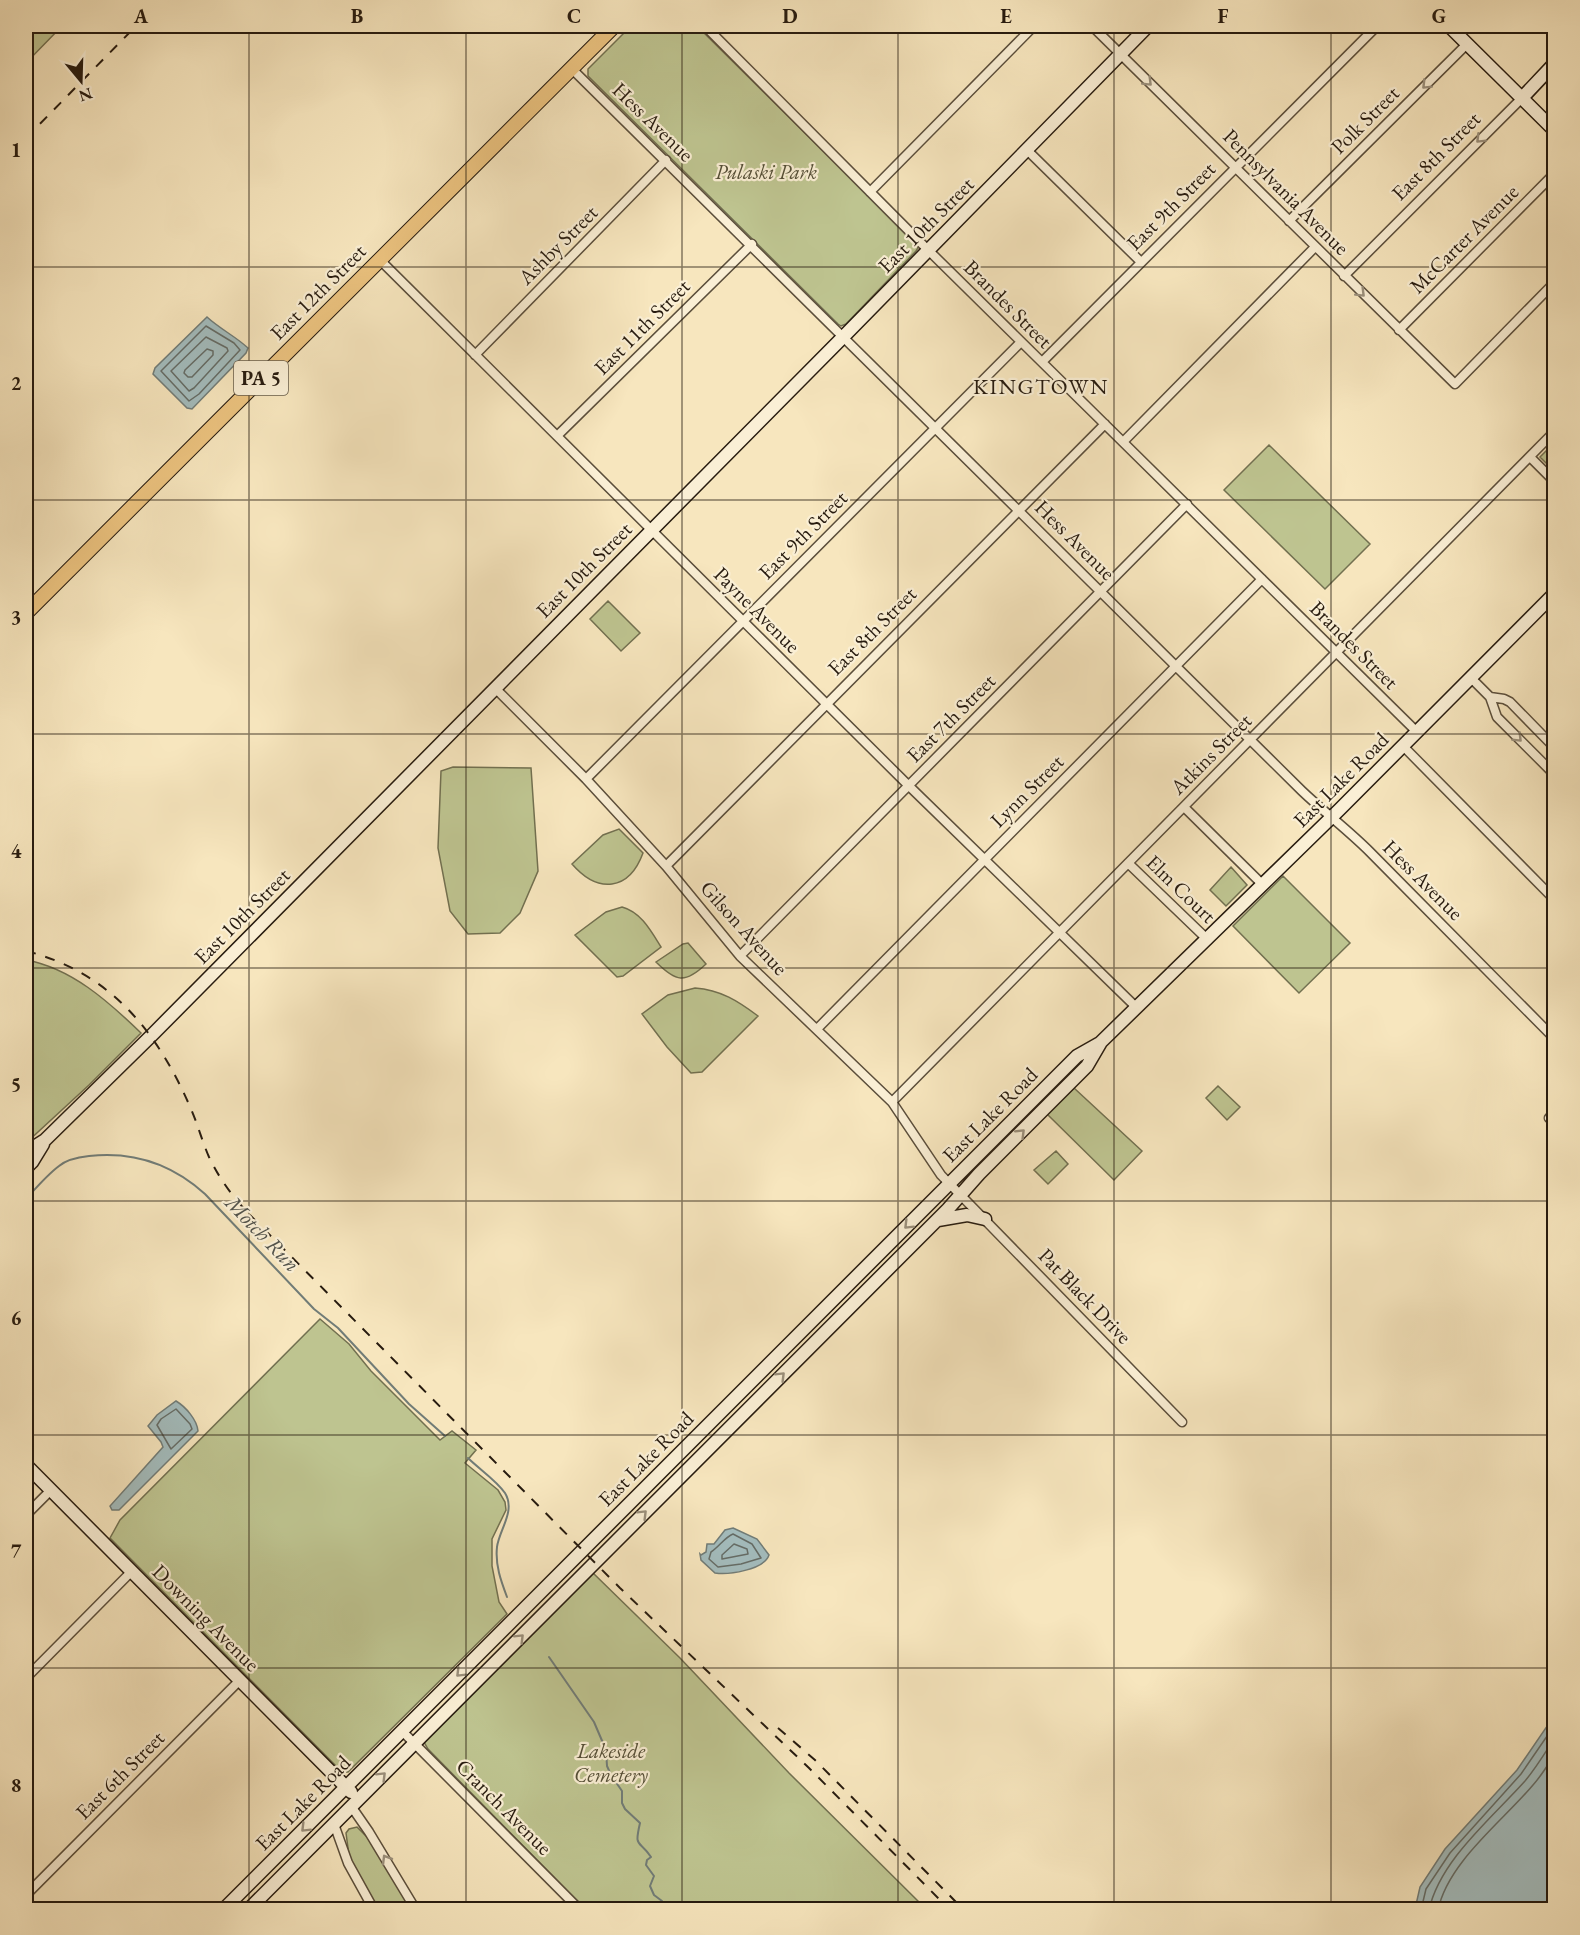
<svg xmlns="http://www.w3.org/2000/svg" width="1580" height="1935" font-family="'EB Garamond',serif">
  <rect width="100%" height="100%" fill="#f7e6be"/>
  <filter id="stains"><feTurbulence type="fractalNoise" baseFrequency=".00333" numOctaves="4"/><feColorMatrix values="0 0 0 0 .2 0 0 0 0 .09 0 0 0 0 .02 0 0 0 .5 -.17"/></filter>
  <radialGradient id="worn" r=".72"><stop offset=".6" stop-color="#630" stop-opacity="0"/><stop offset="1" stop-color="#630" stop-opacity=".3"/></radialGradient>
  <!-- green -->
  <path fill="#bec490" stroke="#727050" stroke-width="1.5" d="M 26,26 L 62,26 L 26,63 Z
    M 631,26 L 697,26 L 917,244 L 918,248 L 916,251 L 846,324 L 841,326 L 838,324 L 588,76 L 588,69 Z
    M 1554,443 L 1554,471 L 1540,457 Z
    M 1269,445 L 1370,544 L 1325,589 L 1224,490 Z
    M 608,601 L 640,633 L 621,651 L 590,619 Z
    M 453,767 L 531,768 L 538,871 L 520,913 L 500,933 L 468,934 L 450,911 L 438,848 L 441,771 Z
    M 619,829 L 643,853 C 629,891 598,894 572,864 L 603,835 Z
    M 1231,867 L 1247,885 L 1226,906 L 1210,890 Z
    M 1283,876 L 1350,943 L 1299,993 L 1233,926 Z
    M 622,907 C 641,912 651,931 661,947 L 623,976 L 617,977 L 575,935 L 606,912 Z
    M 688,943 L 706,964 C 685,984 676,982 656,962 L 683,944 Z
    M 26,960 C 71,968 108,1001 141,1033 L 89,1085 L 26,1143 Z
    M 695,988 C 721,990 738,1001 758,1016 L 702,1072 L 691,1073 L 667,1047 L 642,1014 L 668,995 Z
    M 1218,1086 L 1240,1107 L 1227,1120 L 1206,1098 Z
    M 1074,1088 L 1142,1151 L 1114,1180 L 1047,1114 Z
    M 1056,1151 L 1068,1164 L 1048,1184 L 1034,1170 Z
    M 320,1319 L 349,1344 L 371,1371 L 440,1440 L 452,1431 L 476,1450 L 465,1463 L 498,1490 L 505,1502 L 506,1510 L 492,1539 L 492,1566 L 499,1602 L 507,1614 L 348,1772 L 342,1772 L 110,1538 L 120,1520 Z
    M 592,1572 L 680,1658 L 789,1773 L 926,1909 L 585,1909 L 428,1749 L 424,1742 Z
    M 357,1827 L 368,1838 L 412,1909 L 377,1909 L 350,1863 L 346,1833 L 349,1829 Z"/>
  <!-- water -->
  <path fill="#a3bcbd" stroke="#717c77" stroke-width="1.5" d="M 207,317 C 220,329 235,336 248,348 L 246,353 L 192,409 L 187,408 L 153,374 L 155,368 Z
    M 176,1401 C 186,1407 197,1420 198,1431 L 119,1510 L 112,1510 L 110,1506 L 163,1447 L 161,1442 L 148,1426 L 157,1415 Z
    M 733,1528 L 757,1539 L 769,1555 C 764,1570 728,1575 715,1573 L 701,1560 L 700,1554 L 701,1555 L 706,1552 L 707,1544 L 714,1544 L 725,1530 Z
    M 1554,1709 L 1554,1909 L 1415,1909 L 1420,1887 L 1445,1849 L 1517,1770 L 1550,1722 Z"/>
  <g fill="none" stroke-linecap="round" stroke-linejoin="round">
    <!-- shore -->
    <path stroke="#656c66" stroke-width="1.5" d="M 206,326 L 234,343 L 240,350 L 199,394 L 189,401 L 161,371 Z
      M 206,337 L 227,348 L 228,351 L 194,388 L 189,391 L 171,371 Z
      M 207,349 L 213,351 L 213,355 L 192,377 L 188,377 L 184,373 L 185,370 Z
      M 176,1409 L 190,1424 L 192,1429 L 171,1449 L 157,1425 L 161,1419 Z
      M 733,1534 L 752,1544 L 761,1558 L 741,1564 L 718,1567 L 709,1559 L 711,1552 C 719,1547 725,1537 733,1534 Z
      M 734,1544 L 747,1549 L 748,1554 L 722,1559 L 722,1555 Z
      M 1421,1910 L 1426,1889 L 1450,1853 L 1521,1774 L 1554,1726
      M 1429,1910 C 1440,1860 1492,1818 1525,1781 C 1536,1768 1545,1753 1554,1739
      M 1438,1910 C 1448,1862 1503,1821 1533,1785 C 1541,1776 1548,1765 1554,1755"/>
    <!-- stream -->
    <path stroke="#717c77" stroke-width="2" d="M 26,1199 C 36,1188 47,1175 59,1166 C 66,1160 80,1157 89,1156 C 134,1151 172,1164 205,1194 L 314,1309 L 338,1328 L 409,1404 L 445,1436
      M 468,1458 C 479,1469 496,1480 505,1493 C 516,1511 499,1530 497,1547 C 495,1565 501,1581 507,1597
      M 549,1657 L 594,1722 L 606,1750 L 607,1766 L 611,1775 L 622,1791 L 622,1803 L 625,1809 L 640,1823 C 634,1849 639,1839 651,1857 L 647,1860 L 646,1865 L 654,1876 L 650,1886 L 654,1895 L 662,1901 L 666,1910"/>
    <defs>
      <path id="street" d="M 705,26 L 917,239 L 1417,732
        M 1092,26 L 1455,384 L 1554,283
        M 571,68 L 1302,791 C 1324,812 1348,830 1370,852 L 1554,1038
        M 1027,150 L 1141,262
        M 870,192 L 1034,26
        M 1289,221 L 1467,44
        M 380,260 L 909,786 L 1137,1008
        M 1344,276 L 1522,98
        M 1399,330 L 1554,174
        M 475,355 L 666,160
        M 1042,362 L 1377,26
        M 557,436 L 752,244
        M 1123,442 L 1315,247
        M 1530,457 L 1554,481
        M 1471,678 L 1490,697 L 1497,717 L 1554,774
        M 495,688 L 586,779 L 666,866 L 740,956 L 892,1102 L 941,1175 L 1182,1422
        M 1490,697 L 1504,699 L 1510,702 L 1554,747
        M 1403,746 L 1554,899
        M 586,779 L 1021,342
        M 1184,807 L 1263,885
        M 1128,863 L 1208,940
        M 666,866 L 1105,424
        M 740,956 L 1187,504
        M 817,1029 L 1262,579
        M 892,1102 L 1554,432
        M 1549,1118 L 1554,1113
        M 26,1515 L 51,1490
        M 26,1678 L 132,1571
        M 402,1731 L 580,1910
        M 351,1806 L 369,1832 L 416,1910
        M 334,1824 L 348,1863 L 374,1910
        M 26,1895 L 240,1680
        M 26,1902 L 33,1910"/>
      <path id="secondary" d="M 1449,26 L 1554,130
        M 1522,98 L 1554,64
        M 26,1152 L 45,1140 L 152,1035 L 850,330 L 1148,26
        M 26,1168 L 32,1162 L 43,1144
        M 938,1220 L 967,1215 L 985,1219
        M 26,1465 L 351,1792
        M 223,1910 L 1077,1056 L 1100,1043
        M 248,1910 L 948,1209 L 979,1174 L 1087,1066 L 1101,1042 L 1339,810 L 1554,594"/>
      <path id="primary" d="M 26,613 L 614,26"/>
    </defs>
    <!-- street casing -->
    <use href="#street" stroke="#5b4e3b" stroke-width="11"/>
    <!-- secondary casing -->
    <use href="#secondary" stroke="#271b0f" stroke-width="15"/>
    <!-- primary casing -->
    <use href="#primary" stroke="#271b0f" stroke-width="16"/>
    <!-- street -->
    <use href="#street" stroke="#faefd5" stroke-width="8"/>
    <!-- secondary -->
    <use href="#secondary" stroke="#faefd5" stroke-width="12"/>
    <!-- primary -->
    <use href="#primary" stroke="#ecc37f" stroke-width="14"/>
    <!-- rail -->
    <path stroke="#271b0f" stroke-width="2" stroke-dasharray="10 10" stroke-linecap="butt" d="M 26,138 L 136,26
      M 26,951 C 110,972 158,1032 191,1109 C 198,1125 202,1141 209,1157 C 219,1178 232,1196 248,1213 L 620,1588 L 809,1768 L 950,1910
      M 778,1728 L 815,1760 L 961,1907"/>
  </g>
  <!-- one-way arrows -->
  <defs><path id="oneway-chevron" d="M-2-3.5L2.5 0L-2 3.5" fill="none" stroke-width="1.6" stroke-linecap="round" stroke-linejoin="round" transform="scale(1.5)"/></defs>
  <g stroke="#9b907c">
    <use href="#oneway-chevron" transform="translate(1148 82) rotate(45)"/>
    <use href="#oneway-chevron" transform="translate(1426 85) rotate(135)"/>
    <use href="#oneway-chevron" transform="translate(1480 139) rotate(135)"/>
    <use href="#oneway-chevron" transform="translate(1361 293) rotate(45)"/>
    <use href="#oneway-chevron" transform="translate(1518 738) rotate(45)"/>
    <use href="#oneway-chevron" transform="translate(1021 1133) rotate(-45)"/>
    <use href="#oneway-chevron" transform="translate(908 1225) rotate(135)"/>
    <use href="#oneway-chevron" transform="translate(781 1376) rotate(-45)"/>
    <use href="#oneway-chevron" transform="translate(643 1514) rotate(-45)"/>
    <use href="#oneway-chevron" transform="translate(520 1638) rotate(-45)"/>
    <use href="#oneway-chevron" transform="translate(460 1673) rotate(135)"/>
    <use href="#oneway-chevron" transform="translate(382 1776) rotate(-45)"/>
    <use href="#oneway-chevron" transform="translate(305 1828) rotate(135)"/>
    <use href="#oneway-chevron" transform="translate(386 1859) rotate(-121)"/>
  </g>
  <!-- grid -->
  <path fill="none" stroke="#271b0f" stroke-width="1.5" stroke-opacity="0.55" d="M 249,26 L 249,1910M 466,26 L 466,1910M 682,26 L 682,1910M 898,26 L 898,1910M 1114,26 L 1114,1910M 1331,26 L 1331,1910M 26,267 L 1554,267M 26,500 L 1554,500M 26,734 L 1554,734M 26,968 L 1554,968M 26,1201 L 1554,1201M 26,1435 L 1554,1435M 26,1668 L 1554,1668"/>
  <g text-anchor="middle" stroke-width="4.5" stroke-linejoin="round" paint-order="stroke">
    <!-- shield labels -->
    <rect fill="#faefd5" stroke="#665b4a" stroke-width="1.5" x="234" y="361" width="54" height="34" rx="4.5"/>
    <g font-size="20" font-weight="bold" fill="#271b0f">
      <text x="261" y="385">PA 5</text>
    </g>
    <!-- street labels -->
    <g font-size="21" fill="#271b0f" stroke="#faefd5">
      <text transform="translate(1365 120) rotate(-45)" y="7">Polk Street</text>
      <text transform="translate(653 122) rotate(44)" y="7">Hess Avenue</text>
      <text transform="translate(1436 156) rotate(-45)" y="7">East 8th Street</text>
      <text transform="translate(1286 192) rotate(45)" y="7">Pennsylvania Avenue</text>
      <text transform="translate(1171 206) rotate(-45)" y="7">East 9th Street</text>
      <text transform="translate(926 225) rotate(-45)" y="7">East 10th Street</text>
      <text transform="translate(1464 239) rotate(-45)" y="7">McCarter Avenue</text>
      <text transform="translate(558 245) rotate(-45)" y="7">Ashby Street</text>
      <text transform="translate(318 292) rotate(-45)" y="7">East 12th Street</text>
      <text transform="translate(1008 304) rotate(45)" y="7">Brandes Street</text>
      <text transform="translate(642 327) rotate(-45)" y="7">East 11th Street</text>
      <text transform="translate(803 535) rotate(-45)" y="7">East 9th Street</text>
      <text transform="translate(1075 540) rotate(45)" y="7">Hess Avenue</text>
      <text transform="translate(584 570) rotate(-45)" y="7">East 10th Street</text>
      <text transform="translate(757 610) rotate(45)" y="7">Payne Avenue</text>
      <text transform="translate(872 631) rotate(-45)" y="7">East 8th Street</text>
      <text transform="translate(1354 645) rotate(45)" y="7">Brandes Street</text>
      <text transform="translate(951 718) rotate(-45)" y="7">East 7th Street</text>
      <text transform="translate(1211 754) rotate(-45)" y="7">Atkins Street</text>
      <text transform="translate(1341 780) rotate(-45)" y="7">East Lake Road</text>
      <text transform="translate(1027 791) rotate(-45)" y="7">Lynn Street</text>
      <text transform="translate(1423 880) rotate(45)" y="7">Hess Avenue</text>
      <text transform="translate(1181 889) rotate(44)" y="7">Elm Court</text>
      <text transform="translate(242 916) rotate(-45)" y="7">East 10th Street</text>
      <text transform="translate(744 928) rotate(48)" y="7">Gilson Avenue</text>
      <text transform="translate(990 1115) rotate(-45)" y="7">East Lake Road</text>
      <text transform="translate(1085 1296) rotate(46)" y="7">Pat Black Drive</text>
      <text transform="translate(646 1459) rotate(-45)" y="7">East Lake Road</text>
      <text transform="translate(206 1618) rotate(45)" y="7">Downing Avenue</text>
      <text transform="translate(120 1775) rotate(-45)" y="7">East 6th Street</text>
      <text transform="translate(303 1803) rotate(-45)" y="7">East Lake Road</text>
      <text transform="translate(504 1807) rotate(45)" y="7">Cranch Avenue</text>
    </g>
    <!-- park labels -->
    <g font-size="21" font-style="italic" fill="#544e36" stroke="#faefd5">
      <text x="766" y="179">Pulaski Park</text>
      <text x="611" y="1758">Lakeside<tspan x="611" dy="24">Cemetery</tspan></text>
    </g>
    <!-- neighbourhood labels -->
    <g font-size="22" letter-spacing="1.5" fill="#271b0f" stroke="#faefd5">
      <text x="1041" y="394">KINGTOWN</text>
    </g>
    <!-- water labels -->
    <g font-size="22" font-style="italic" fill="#52534c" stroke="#faefd5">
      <text transform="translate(263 1233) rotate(46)" y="8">Motch Run</text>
    </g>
  </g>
  <!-- margin -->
  <rect width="1580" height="1935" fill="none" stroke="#f7e6be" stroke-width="66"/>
  <!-- north arrow -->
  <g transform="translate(81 81) rotate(161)" stroke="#faefd5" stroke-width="4.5" paint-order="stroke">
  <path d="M0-4.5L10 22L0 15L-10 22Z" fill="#271b0f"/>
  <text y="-9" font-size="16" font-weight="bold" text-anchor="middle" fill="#271b0f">N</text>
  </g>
  <rect x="33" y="33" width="1514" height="1869" fill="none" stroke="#271b0f" stroke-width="2"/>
  <g font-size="20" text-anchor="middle" font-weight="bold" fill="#271b0f">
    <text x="141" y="23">A</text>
    <text x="357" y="23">B</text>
    <text x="574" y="23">C</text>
    <text x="790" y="23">D</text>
    <text x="1006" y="23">E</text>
    <text x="1223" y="23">F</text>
    <text x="1439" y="23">G</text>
    <text x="16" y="157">1</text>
    <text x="16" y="390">2</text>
    <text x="16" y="624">3</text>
    <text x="16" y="858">4</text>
    <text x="16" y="1091">5</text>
    <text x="16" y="1325">6</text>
    <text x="16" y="1558">7</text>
    <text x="16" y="1792">8</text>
  </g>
  <rect width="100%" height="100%" filter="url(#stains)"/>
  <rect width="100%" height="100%" fill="url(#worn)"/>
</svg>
